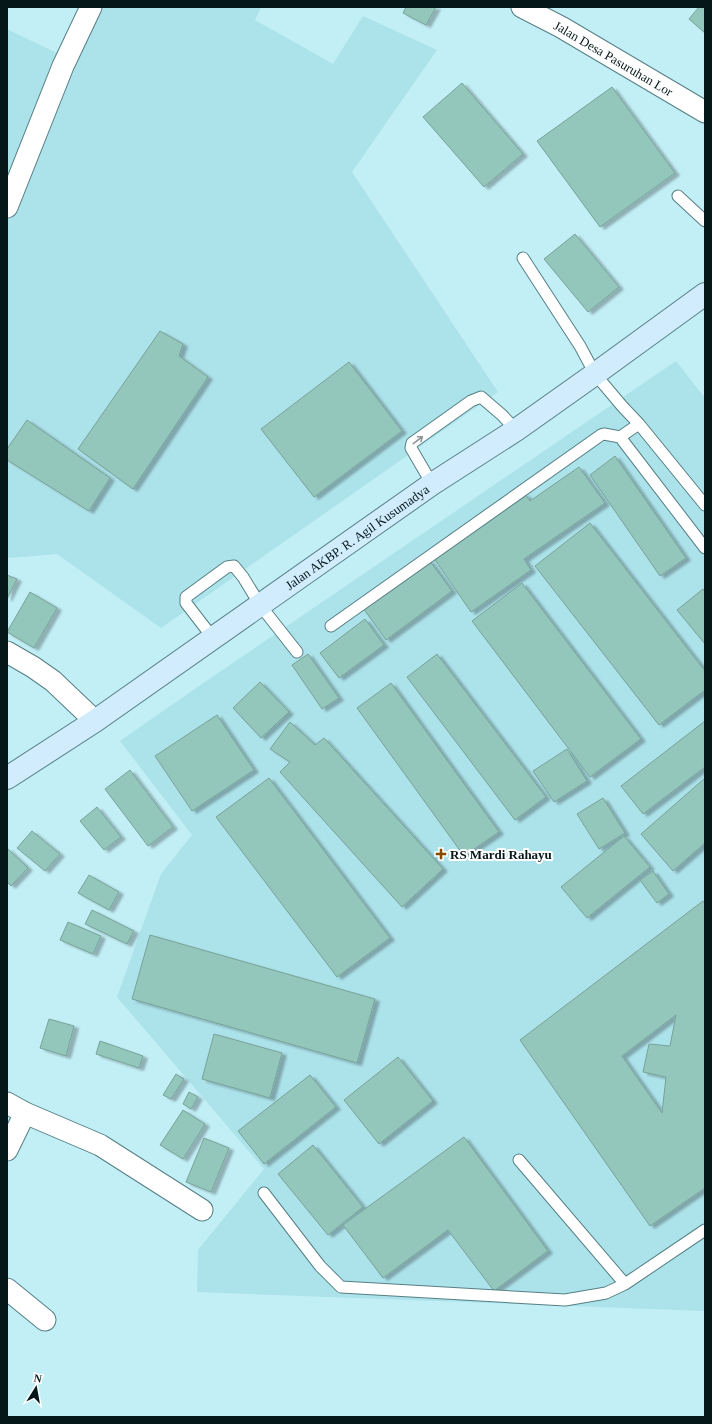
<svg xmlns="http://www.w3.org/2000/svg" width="712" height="1424" font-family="Georgia,serif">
  <defs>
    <filter id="shadow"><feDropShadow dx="4.5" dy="2.5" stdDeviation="1" flood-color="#0004"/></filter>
  </defs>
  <rect width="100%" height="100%" fill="#c2eff6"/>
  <!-- built -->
  <path fill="#ace2ea" d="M 97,7 L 261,7 L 255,20 L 333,64 L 363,16 L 437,50 L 352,172 L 498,392 L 161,628 L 57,554 L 10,558 L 7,556 L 7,29 L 69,59 Z
    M 676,361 L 705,398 L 705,1311 L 197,1292 L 198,1250 L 264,1169 L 117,997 L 161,874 L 192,835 L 120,741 L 199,686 Z"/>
  <!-- building -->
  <path fill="#94c7bb" stroke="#78a298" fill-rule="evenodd" filter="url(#shadow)" d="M 406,7 L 436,7 L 426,25 L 403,13 Z
    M 699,7 L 705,7 L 705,33 L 689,19 Z
    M 462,83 L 523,154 L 484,187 L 423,117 Z
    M 612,87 L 675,173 L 600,227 L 537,141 Z
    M 575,234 L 619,287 L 588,312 L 544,259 Z
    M 160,331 L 183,344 L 179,356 L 208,377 L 133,489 L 78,449 Z
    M 349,362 L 402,431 L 314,497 L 261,429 Z
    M 27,420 L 110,478 L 89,511 L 7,460 L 7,449 Z
    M 615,456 L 686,558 L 660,576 L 590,475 Z
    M 579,467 L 605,503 L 524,559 L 531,570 L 471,612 L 433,557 L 525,494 L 530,501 Z
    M 590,523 L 705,671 L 705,690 L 659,725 L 535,566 Z
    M 429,560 L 452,591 L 386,640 L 363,608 Z
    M 7,575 L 17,579 L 7,599 Z
    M 522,583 L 641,739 L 590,777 L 472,621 Z
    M 703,589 L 705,592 L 705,644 L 677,610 Z
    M 30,592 L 57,608 L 34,648 L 7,632 Z
    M 365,619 L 384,645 L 339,678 L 320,653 Z
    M 308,654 L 339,698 L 322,709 L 292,665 Z
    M 437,654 L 546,797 L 515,820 L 407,677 Z
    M 260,682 L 289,712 L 261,738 L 233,708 Z
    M 391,683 L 499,832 L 464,856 L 357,708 Z
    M 217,715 L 254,770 L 192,811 L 155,756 Z
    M 705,721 L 705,767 L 643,814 L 621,786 Z
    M 290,722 L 315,745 L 324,738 L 443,869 L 402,907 L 280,772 L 290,762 L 270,749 Z
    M 567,749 L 587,781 L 554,802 L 533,771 Z
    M 130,770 L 173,827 L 148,846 L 105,789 Z
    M 269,778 L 390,938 L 337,977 L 216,817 Z
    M 705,778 L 705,843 L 673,871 L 641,834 Z
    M 603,798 L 625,833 L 599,849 L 577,814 Z
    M 97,807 L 121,837 L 104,850 L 80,821 Z
    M 32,831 L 60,854 L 45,871 L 17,848 Z
    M 624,836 L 650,867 L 587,918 L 561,887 Z
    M 7,848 L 28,868 L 11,886 L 7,882 Z
    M 653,871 L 669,894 L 657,903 L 640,880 Z
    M 89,875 L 119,892 L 109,910 L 78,893 Z
    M 703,901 L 705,903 L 705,1188 L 650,1226 L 520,1040 ZM 676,1015 L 670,1046 L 649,1044 L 643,1072 L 666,1077 L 662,1113 L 622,1056 Z
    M 92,910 L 134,931 L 127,944 L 85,924 Z
    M 68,922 L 101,936 L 93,954 L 60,940 Z
    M 150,935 L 375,999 L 357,1063 L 132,999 Z
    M 49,1019 L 74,1026 L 66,1056 L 40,1048 Z
    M 214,1034 L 282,1053 L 270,1098 L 202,1079 Z
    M 100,1041 L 143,1056 L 139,1068 L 96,1054 Z
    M 398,1057 L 433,1101 L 379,1144 L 344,1100 Z
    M 176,1074 L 184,1079 L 171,1099 L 163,1095 Z
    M 310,1075 L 336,1107 L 264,1164 L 238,1131 Z
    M 189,1092 L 198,1097 L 191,1109 L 183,1104 Z
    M 183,1110 L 205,1124 L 183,1159 L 160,1145 Z
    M 464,1137 L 548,1251 L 494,1291 L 448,1230 L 383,1278 L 343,1225 Z
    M 204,1138 L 229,1148 L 211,1192 L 186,1182 Z
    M 313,1145 L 363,1207 L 328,1235 L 278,1174 Z"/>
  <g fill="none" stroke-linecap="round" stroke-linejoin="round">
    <defs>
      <path id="lane" d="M 678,196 L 705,221
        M 523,258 L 580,346 L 595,374 L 622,406 L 639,424 L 705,505
        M 620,437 L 639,424
        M 432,484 L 411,448 L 412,443 L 471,401 L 481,397 L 502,415 L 516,430
        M 331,626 L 601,435 L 604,434 L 620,437 L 705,548
        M 213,638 L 186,603 L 186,597 L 227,567 L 234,566 L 243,577 L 260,605 L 297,652
        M 519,1160 L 625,1284
        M 264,1193 L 320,1266 L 341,1287 L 565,1300 L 606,1293 L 625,1284 L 705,1230"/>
      <g id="street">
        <path id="s1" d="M 522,7 L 561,27 L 705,112"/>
        <path d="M 7,207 L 63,66 L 91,7"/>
        <path d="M 7,652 L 33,667 L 53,681 L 95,721"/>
        <path d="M 7,1103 L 25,1113 L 100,1145 L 202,1210"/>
        <path d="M 7,1150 L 25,1113"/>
        <path d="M 7,1289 L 45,1320"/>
      </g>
      <g id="secondary">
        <path id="s2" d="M 7,778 L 95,721 L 432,484 L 516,430 L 595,374 L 705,294"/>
      </g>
    </defs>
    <!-- lane casing -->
    <use href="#lane" stroke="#557f85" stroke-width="13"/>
    <!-- street casing -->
    <use href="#street" stroke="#557f85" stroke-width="23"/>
    <!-- secondary casing -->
    <use href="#secondary" stroke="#557f85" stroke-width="24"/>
    <!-- lane -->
    <use href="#lane" stroke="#fff" stroke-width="11"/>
    <!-- street -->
    <use href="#street" stroke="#fff" stroke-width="21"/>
    <!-- secondary -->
    <use href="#secondary" stroke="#d0ecfd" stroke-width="22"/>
  </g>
  <!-- one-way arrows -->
  <defs><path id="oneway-shaft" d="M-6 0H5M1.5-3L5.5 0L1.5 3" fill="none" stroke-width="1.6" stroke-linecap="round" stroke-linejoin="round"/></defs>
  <use stroke="#8f9798" href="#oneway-shaft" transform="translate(418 440) rotate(-37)"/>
  <!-- markers -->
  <path fill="#844b00" stroke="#fff" stroke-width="1.5" d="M439 848h4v4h4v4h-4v4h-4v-4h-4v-4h4z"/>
  <g text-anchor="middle" stroke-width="4" stroke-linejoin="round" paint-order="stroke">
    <!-- street labels -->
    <g font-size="13" fill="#061719" stroke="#fff">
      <text dy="5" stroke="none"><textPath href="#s1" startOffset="105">Jalan Desa Pasuruhan Lor</textPath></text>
      <text dy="5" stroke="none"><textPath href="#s2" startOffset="425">Jalan AKBP. R. Agil Kusumadya</textPath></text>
    </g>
    <!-- poi labels -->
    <g font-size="13" font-weight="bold" fill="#061719" stroke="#fff" text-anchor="start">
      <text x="450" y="859">RS Mardi Rahayu</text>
    </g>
  </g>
  <!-- border -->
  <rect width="712" height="1424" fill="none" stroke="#061719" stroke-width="16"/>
  <!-- north arrow -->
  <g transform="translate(36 1388) rotate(11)" stroke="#ffffff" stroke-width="3" paint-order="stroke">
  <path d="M0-3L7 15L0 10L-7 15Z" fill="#061719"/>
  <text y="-6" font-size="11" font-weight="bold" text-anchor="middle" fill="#061719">N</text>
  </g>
</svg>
